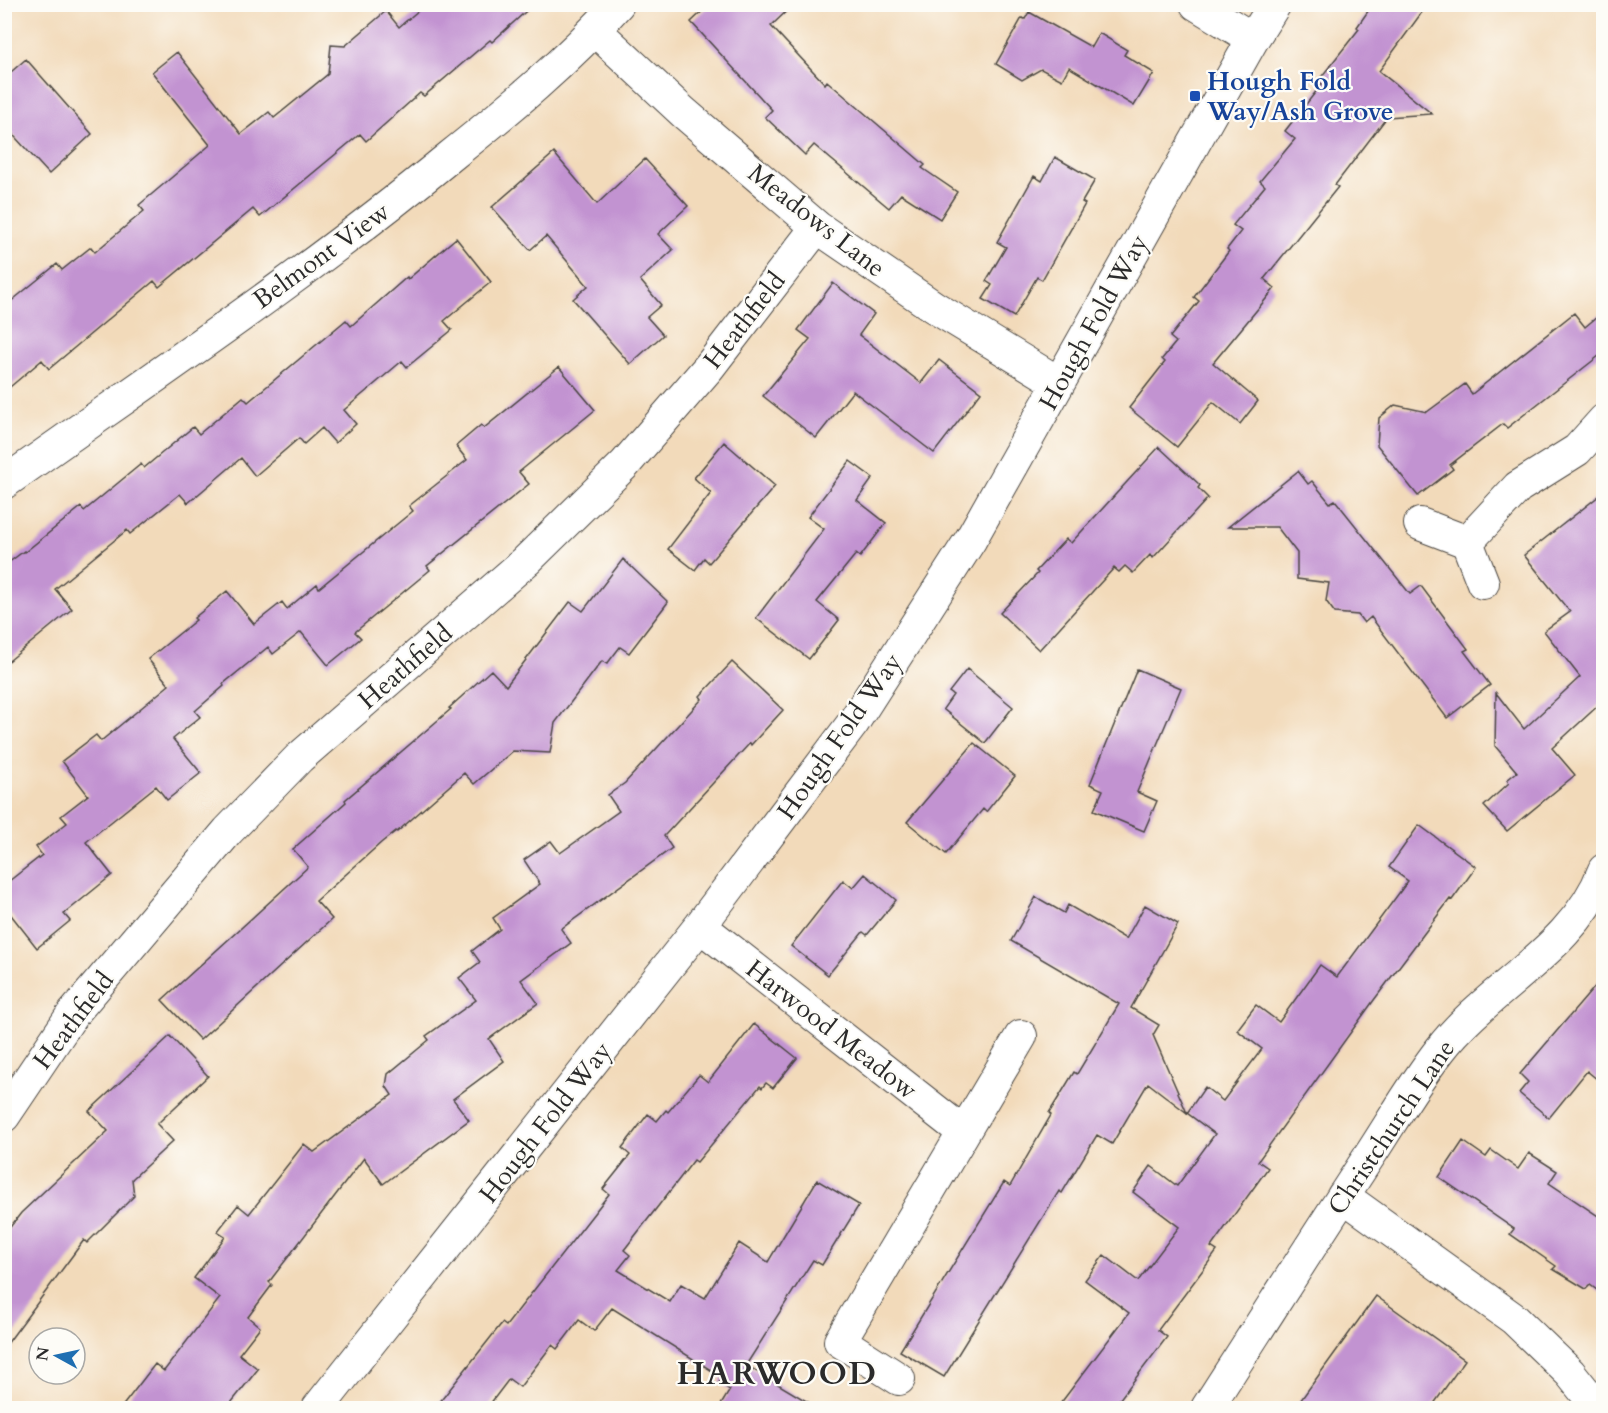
<svg xmlns="http://www.w3.org/2000/svg" width="1608" height="1413" font-family="Cardo,serif">
  <rect width="100%" height="100%" fill="#fdfcf7"/>
  <filter id="ink" filterUnits="userSpaceOnUse"><feTurbulence type="fractalNoise" baseFrequency=".0167" numOctaves="2"/><feDisplacementMap in="SourceGraphic" scale="12" xChannelSelector="R" yChannelSelector="G"/><feConvolveMatrix kernelMatrix="1 2 1 2 8 2 1 2 1" color-interpolation-filters="sRGB"/></filter>
  <filter id="wash" filterUnits="userSpaceOnUse"><feTurbulence type="fractalNoise" baseFrequency=".008" numOctaves="4" result="noise"/><feDisplacementMap in="SourceGraphic" scale="24" xChannelSelector="R" yChannelSelector="G"/><feGaussianBlur stdDeviation="1.35" result="paint"/><feColorMatrix in="noise" values="0 0 0 0 0 0 0 0 0 0 0 0 0 0 0 0 0 1.4 0 .05"/><feComposite in="paint" operator="in"/></filter>
  <g filter="url(#wash)">
    <rect width="100%" height="100%" fill="#f2daba"/>
    <g id="blocks">
      <!-- building -->
      <path fill="#c293d1" d="M 426,4 L 534,4 L 492,42 L 490,40 L 424,96 L 420,93 L 366,141 L 360,134 L 260,217 L 253,209 L 159,287 L 154,281 L 49,369 L 42,360 L 4,392 L 4,307 L 57,264 L 62,270 L 91,247 L 95,252 L 144,211 L 139,205 L 210,145 L 152,72 L 177,52 L 241,134 L 269,112 L 274,118 L 328,74 L 331,45 L 345,46 L 386,11 L 399,27 Z
        M 710,4 L 794,4 L 771,26 L 825,84 L 827,81 L 925,165 L 922,168 L 957,192 L 940,219 L 901,194 L 889,208 L 814,145 L 805,155 L 765,117 L 772,110 L 691,22 Z
        M 1373,4 L 1428,4 L 1379,71 L 1432,114 L 1387,117 L 1335,185 L 1338,187 L 1264,279 L 1275,288 L 1213,363 L 1258,401 L 1240,424 L 1213,402 L 1177,447 L 1129,408 L 1165,362 L 1162,359 L 1176,342 L 1170,337 L 1199,301 L 1194,297 L 1229,251 L 1227,249 L 1241,231 L 1233,225 L 1265,186 L 1260,181 L 1295,139 L 1285,131 L 1322,84 L 1318,81 L 1359,29 L 1357,27 Z
        M 1029,12 L 1091,47 L 1099,33 L 1127,50 L 1124,55 L 1154,73 L 1134,106 L 1069,67 L 1062,80 L 1041,69 L 1022,80 L 996,64 L 1022,18 L 1025,19 Z
        M 26,59 L 92,134 L 49,174 L 4,125 L 4,78 Z
        M 554,153 L 597,204 L 645,159 L 688,206 L 658,234 L 673,250 L 640,280 L 661,305 L 647,317 L 663,335 L 630,364 L 573,299 L 588,286 L 546,236 L 530,250 L 492,207 Z
        M 1055,157 L 1095,180 L 1082,202 L 1085,204 L 1042,280 L 1037,277 L 1014,317 L 983,299 L 992,285 L 986,281 L 1006,247 L 997,242 L 1034,176 L 1042,181 Z
        M 456,238 L 491,282 L 444,321 L 452,330 L 407,367 L 402,361 L 344,410 L 356,424 L 335,443 L 322,428 L 304,444 L 299,438 L 255,476 L 241,458 L 188,503 L 180,494 L 130,534 L 127,530 L 55,589 L 72,609 L 4,665 L 4,566 L 24,551 L 25,552 L 81,507 L 84,511 L 141,464 L 144,468 L 193,427 L 199,434 L 243,397 L 248,402 L 346,320 L 351,326 L 407,277 L 408,279 Z
        M 833,283 L 874,314 L 859,335 L 921,383 L 939,360 L 981,392 L 934,453 L 853,391 L 816,438 L 763,396 L 810,339 L 798,330 Z
        M 1604,311 L 1604,352 L 1507,428 L 1503,424 L 1450,465 L 1453,469 L 1418,496 L 1377,445 L 1379,418 L 1395,405 L 1427,412 L 1465,384 L 1472,394 L 1574,313 L 1585,327 Z
        M 559,367 L 595,410 L 519,472 L 529,484 L 427,566 L 430,570 L 355,632 L 361,638 L 328,665 L 301,632 L 273,654 L 268,647 L 223,684 L 224,686 L 195,711 L 200,717 L 173,739 L 201,773 L 167,800 L 156,786 L 86,842 L 112,875 L 64,914 L 70,921 L 37,948 L 4,906 L 4,885 L 42,855 L 36,847 L 67,823 L 61,816 L 88,795 L 62,761 L 96,735 L 101,741 L 169,685 L 148,659 L 196,620 L 194,618 L 227,591 L 254,624 L 282,602 L 287,609 L 317,584 L 319,588 L 413,511 L 409,506 L 467,460 L 456,446 L 481,425 L 484,428 Z
        M 724,442 L 775,486 L 709,563 L 704,558 L 695,570 L 668,549 L 711,493 L 694,478 Z
        M 1159,447 L 1200,485 L 1198,488 L 1208,498 L 1153,558 L 1150,555 L 1133,573 L 1125,566 L 1119,572 L 1114,568 L 1039,650 L 1000,613 L 1038,573 L 1036,571 L 1066,539 L 1071,543 Z
        M 850,461 L 873,478 L 857,500 L 886,523 L 860,557 L 856,554 L 817,602 L 839,620 L 809,659 L 756,618 L 824,529 L 808,517 Z
        M 1298,471 L 1308,484 L 1312,481 L 1330,503 L 1335,500 L 1410,594 L 1421,586 L 1468,649 L 1464,651 L 1490,685 L 1447,718 L 1371,617 L 1364,623 L 1358,615 L 1335,613 L 1326,601 L 1329,583 L 1297,579 L 1297,553 L 1277,527 L 1228,527 Z
        M 1604,492 L 1604,706 L 1601,703 L 1552,748 L 1575,775 L 1507,831 L 1484,806 L 1509,783 L 1507,780 L 1517,772 L 1495,746 L 1496,693 L 1524,729 L 1580,677 L 1544,631 L 1570,612 L 1524,555 Z
        M 623,559 L 668,602 L 629,653 L 620,647 L 607,664 L 602,661 L 555,723 L 550,753 L 513,751 L 474,784 L 464,773 L 397,832 L 396,831 L 382,842 L 316,901 L 332,919 L 200,1040 L 162,1000 L 308,867 L 293,849 L 346,802 L 345,800 L 451,709 L 449,708 L 491,670 L 506,686 L 570,602 L 583,611 Z
        M 732,662 L 783,710 L 751,745 L 750,743 L 664,836 L 672,848 L 561,929 L 571,943 L 521,980 L 538,1003 L 489,1039 L 504,1061 L 453,1099 L 469,1120 L 383,1184 L 364,1158 L 269,1282 L 272,1285 L 248,1317 L 260,1327 L 239,1354 L 258,1369 L 227,1408 L 121,1408 L 155,1364 L 164,1371 L 220,1298 L 194,1278 L 225,1237 L 217,1232 L 238,1205 L 249,1214 L 304,1144 L 314,1152 L 392,1095 L 386,1086 L 388,1074 L 429,1040 L 426,1036 L 476,1000 L 459,978 L 480,962 L 472,951 L 500,929 L 493,918 L 540,884 L 524,860 L 551,841 L 560,853 L 619,811 L 608,795 L 625,783 L 702,699 L 700,696 Z
        M 967,669 L 1013,707 L 985,743 L 943,709 L 953,695 L 949,692 Z
        M 1137,669 L 1181,688 L 1137,792 L 1157,801 L 1144,831 L 1094,810 L 1103,790 L 1090,784 Z
        M 974,743 L 1015,776 L 986,812 L 983,809 L 946,854 L 907,822 Z
        M 1419,825 L 1476,867 L 1452,900 L 1450,899 L 1374,1000 L 1258,1161 L 1268,1168 L 1211,1247 L 1217,1251 L 1158,1330 L 1167,1337 L 1113,1408 L 1057,1408 L 1129,1313 L 1085,1280 L 1104,1255 L 1138,1281 L 1179,1227 L 1133,1192 L 1151,1166 L 1177,1186 L 1215,1134 L 1187,1113 L 1205,1087 L 1223,1101 L 1262,1049 L 1237,1030 L 1256,1005 L 1279,1022 L 1320,965 L 1337,977 L 1408,881 L 1389,867 Z
        M 865,874 L 896,900 L 867,935 L 863,932 L 828,975 L 791,946 L 843,880 L 853,888 Z
        M 1036,897 L 1064,913 L 1068,905 L 1126,939 L 1145,905 L 1178,924 L 1131,1008 L 1159,1025 L 1153,1035 L 1187,1113 L 1148,1083 L 1112,1144 L 1097,1135 L 1062,1193 L 1059,1191 L 944,1377 L 900,1351 L 1004,1182 L 1010,1186 L 1051,1115 L 1049,1113 L 1062,1092 L 1074,1072 L 1077,1074 L 1119,1004 L 1011,941 Z
        M 1604,976 L 1604,1085 L 1587,1071 L 1549,1118 L 1519,1093 L 1528,1082 L 1520,1074 Z
        M 754,1024 L 797,1058 L 773,1088 L 766,1083 L 762,1088 L 760,1086 L 697,1162 L 694,1160 L 624,1250 L 630,1255 L 618,1270 L 670,1302 L 681,1284 L 705,1298 L 739,1243 L 768,1262 L 817,1180 L 859,1205 L 822,1265 L 813,1260 L 746,1365 L 818,1408 L 719,1408 L 730,1390 L 719,1383 L 722,1377 L 612,1308 L 594,1331 L 579,1320 L 557,1349 L 552,1345 L 520,1387 L 509,1379 L 487,1408 L 435,1408 L 502,1323 L 506,1326 L 609,1194 L 603,1189 L 630,1155 L 622,1148 L 648,1114 L 657,1121 L 666,1110 L 668,1112 L 699,1075 L 708,1082 Z
        M 170,1036 L 208,1076 L 157,1124 L 173,1141 L 132,1179 L 134,1196 L 87,1243 L 84,1240 L 4,1348 L 4,1235 L 21,1213 L 108,1131 L 89,1111 Z
        M 1463,1141 L 1486,1157 L 1491,1150 L 1518,1169 L 1529,1153 L 1557,1171 L 1549,1183 L 1604,1220 L 1604,1295 L 1590,1285 L 1586,1289 L 1553,1269 L 1556,1266 L 1510,1234 L 1514,1229 L 1439,1177 Z
        M 1376,1296 L 1465,1360 L 1431,1408 L 1295,1408 Z"/>
    </g>
  </g>
  <g filter="url(#ink)">
    <use href="#blocks" fill-opacity="0" stroke="#494540" stroke-width="1.5"/>
    <g fill="none" stroke-linecap="round" stroke-linejoin="round">
      <defs>
        <path id="minor" d="M 1196,4 L 1253,39
          M 595,30 L 683,112 L 817,227 L 934,307 L 1059,383
          M 4,483 C 153,377 306,275 447,159 C 507,111 567,62 618,4
          M 1420,524 L 1467,542 L 1483,583
          M 1467,542 L 1518,487 L 1577,450 L 1604,420
          M 700,926 L 963,1132
          M 4,1116 L 72,1015 L 228,831 L 299,758 L 526,561 L 625,464 L 709,367 L 817,227
          M 1343,1196 L 1514,1319 L 1570,1373 L 1598,1408
          M 899,1379 L 840,1341 L 1021,1036
          M 318,1408 L 700,926 L 853,723 L 971,539 L 1253,39 L 1275,4
          M 1207,1408 C 1262,1323 1316,1237 1372,1152 C 1394,1118 1415,1082 1440,1050 C 1489,986 1575,949 1604,870"/>
      </defs>
      <!-- minor casing -->
      <use href="#minor" stroke="#494540" stroke-width="34"/>
      <!-- minor -->
      <use href="#minor" stroke="#fff" stroke-width="32"/>
    </g>
  </g>
  <!-- markers -->
  <rect fill="#1a4fb4" stroke="#fdfcf7" stroke-width="2" x="1189" y="90" width="12" height="12" rx="3"/>
  <g text-anchor="middle" stroke-width="4.5" stroke-linejoin="round" paint-order="stroke">
    <!-- transit labels -->
    <g font-size="26" font-weight="bold" fill="#164399" stroke="#fdfcf7" text-anchor="start">
      <text x="1207" y="90">Hough Fold<tspan x="1207" dy="30">Way/Ash Grove</tspan></text>
    </g>
    <!-- street labels -->
    <g font-size="26" fill="#2b2b2b" stroke="#fdfcf7">
      <text transform="translate(817 220) rotate(38)" y="9">Meadows Lane</text>
      <text transform="translate(321 255) rotate(-36)" y="9">Belmont View</text>
      <text transform="translate(744 320) rotate(-52)" y="9">Heathfield</text>
      <text transform="translate(1093 322) rotate(-61)" y="9">Hough Fold Way</text>
      <text transform="translate(405 666) rotate(-41)" y="9">Heathfield</text>
      <text transform="translate(839 736) rotate(-55)" y="9">Hough Fold Way</text>
      <text transform="translate(73 1020) rotate(-53)" y="9">Heathfield</text>
      <text transform="translate(832 1029) rotate(38)" y="9">Harwood Meadow</text>
      <text transform="translate(545 1122) rotate(-52)" y="9">Hough Fold Way</text>
      <text transform="translate(1391 1127) rotate(-56)" y="9">Christchurch Lane</text>
    </g>
    <!-- district labels -->
    <g font-size="32" font-weight="bold" letter-spacing="1.5" fill="#2b2b2b" stroke="#fdfcf7">
      <text x="777" y="1384">HARWOOD</text>
    </g>
  </g>
  <!-- margin -->
  <rect width="1608" height="1413" fill="none" stroke="#fdfcf7" stroke-width="24"/>
  <!-- north arrow -->
  <g transform="translate(57 1356) rotate(278)"><circle r="28" fill="#fdfcf7" stroke="#a9a8a5" stroke-width="1.5"/>
  <path d="M0-4.5L10 22L0 15L-10 22Z" fill="#1f6fb2"/>
  <text y="-9" font-size="16" font-weight="bold" text-anchor="middle" fill="#2b2b2b">N</text>
  </g>
</svg>
